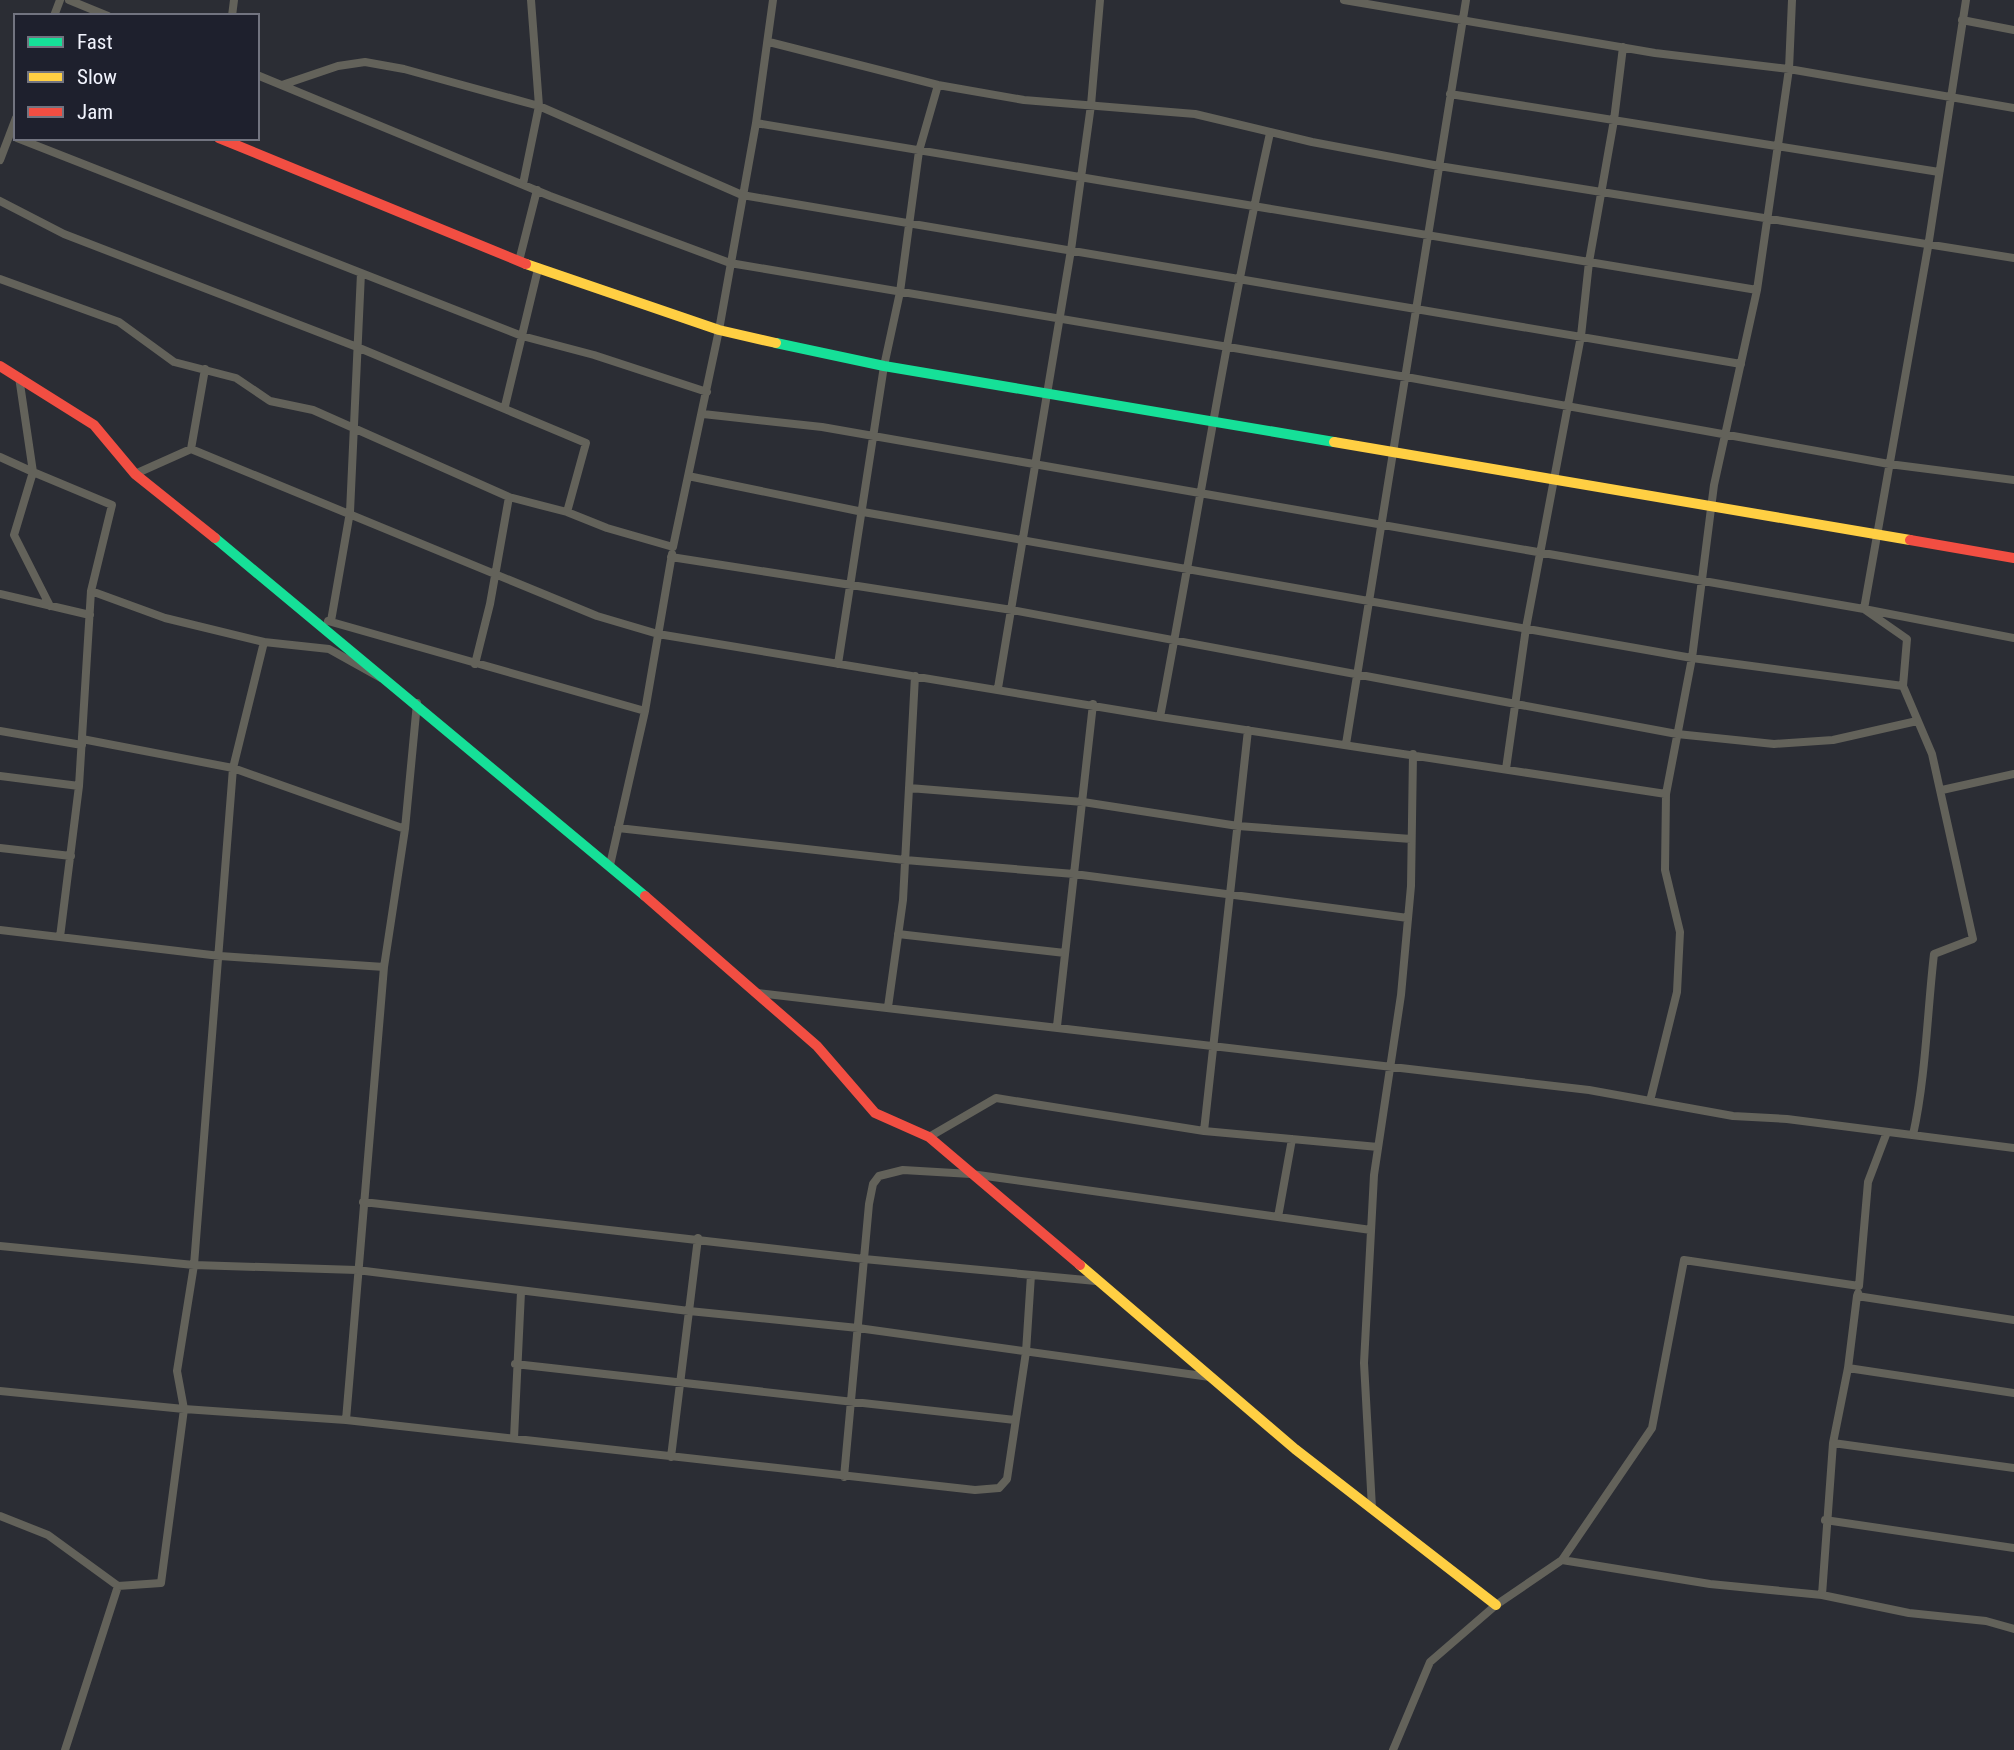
<svg xmlns="http://www.w3.org/2000/svg" width="2014" height="1750" font-family="'Roboto Condensed',sans-serif">
  <rect width="100%" height="100%" fill="#2b2d34"/>
  <g fill="none" stroke-linecap="round" stroke-linejoin="round">
    <!-- street -->
    <path stroke="#63625a" stroke-width="8" d="M 69,0 L 108,16
      M 1344,0 L 1655,53 L 1789,69 L 2014,108
      M 54,16 L 60,0
      M 232,16 L 234,0
      M 1962,20 L 2014,30
      M 769,42 L 938,85 L 1024,100 L 1195,114 L 1312,142 L 1439,166 L 2014,258
      M 257,75 L 550,196 L 730,263 L 1406,377 L 1889,464 L 2014,480
      M 282,85 L 338,66 L 365,62 L 404,69 L 539,106 L 742,195 L 1741,364
      M 1450,94 L 1939,172
      M 756,123 L 1757,290
      M 17,138 L 522,336 L 594,355 L 707,392
      M 0,160 L 16,118
      M 523,184 L 539,106 L 531,0
      M 0,201 L 64,234 L 357,347 L 586,443 L 567,512
      M 519,261 L 537,190
      M 0,279 L 119,322 L 174,362 L 236,378 L 270,401 L 313,410 L 509,497 L 567,512 L 607,528 L 673,547 L 719,330 L 756,123 L 773,0
      M 19,377 L 33,472 L 112,505 L 91,591 L 79,786 L 60,937
      M 505,406 L 538,269
      M 703,414 L 822,427 L 1864,609 L 2014,638
      M 191,449 L 597,616 L 658,634 L 1160,717 L 1666,794
      M 0,457 L 33,472 L 14,535 L 50,606
      M 135,474 L 191,449 L 205,369
      M 688,476 L 863,512 L 1692,658 L 1903,686
      M 671,557 L 1012,610 L 1677,734 L 1774,744 L 1833,740 L 1917,721
      M 91,591 L 165,618 L 264,642 L 329,649 L 381,678
      M 0,594 L 90,615
      M 328,621 L 645,711
      M 331,621 L 350,512 L 361,273
      M 475,664 L 490,604 L 509,497
      M 838,664 L 884,366 L 900,292 L 919,151 L 938,85
      M 998,688 L 1071,250 L 1091,105 L 1100,0
      M 1160,717 C 1197,522 1227,326 1270,133
      M 0,731 L 82,745
      M 82,739 L 233,768 L 405,829
      M 1346,744 L 1466,0
      M 1506,769 L 1526,628 L 1581,336 L 1589,262 L 1614,120 L 1623,47
      M 0,776 L 79,786
      M 909,788 L 1083,802 L 1238,826 L 1411,839
      M 1942,790 L 2014,774
      M 618,828 L 905,860 L 1074,874 L 1408,918
      M 0,848 L 71,856
      M 610,865 L 645,711 L 672,554
      M 0,930 L 220,956 L 384,967
      M 898,934 L 1065,953
      M 758,993 L 1589,1090 L 1733,1116 L 1787,1119 L 2014,1148
      M 888,1007 L 903,900 L 915,676
      M 1057,1026 L 1093,704
      M 1650,1101 L 1677,992 L 1680,932 L 1665,870 L 1666,794 L 1692,658 L 1714,485 L 1757,290 L 1789,69 L 1792,0
      M 1204,1131 L 1248,730
      M 1913,1135 C 1926,1076 1927,1014 1934,954 L 1973,939 L 1932,754 L 1903,686 L 1907,639 L 1864,609 L 1928,247 L 1966,0
      M 929,1137 L 996,1098 L 1204,1131 L 1378,1147
      M 363,1202 L 864,1259 L 1096,1281
      M 1278,1217 L 1292,1139
      M 0,1246 L 194,1265 L 357,1270 L 689,1311 L 858,1328 L 1210,1377
      M 1858,1293 L 1857,1296 L 2014,1320
      M 515,1364 L 1015,1420
      M 1848,1368 L 2014,1393
      M 0,1391 L 184,1409 L 346,1420 L 975,1490 L 999,1488 L 1007,1479 L 1026,1352 L 1031,1275
      M 346,1420 L 384,967 L 405,829 L 417,703
      M 514,1438 L 521,1292
      M 1833,1443 L 2014,1468
      M 671,1457 L 698,1238
      M 844,1477 L 869,1204 L 873,1184 L 879,1176 L 903,1170 L 971,1174 L 1371,1230
      M 1372,1508 L 1364,1363 L 1374,1175 L 1401,995 L 1411,886 L 1413,754
      M 0,1516 L 48,1535 L 118,1586 L 161,1583 L 184,1409 L 177,1371 L 194,1265 L 233,768 L 264,642
      M 1825,1520 L 2014,1548
      M 1562,1560 L 1710,1584 L 1822,1595 L 1909,1613 L 1986,1621 L 2014,1629
      M 1822,1595 L 1833,1443 L 1848,1368 L 1857,1296
      M 65,1750 L 118,1586
      M 1393,1750 L 1430,1662 L 1496,1605 L 1562,1560 L 1652,1428 L 1684,1260 L 1859,1286 L 1868,1182 L 1887,1132"/>
    <!-- fast -->
    <path stroke="#16e098" stroke-width="10" d="M 776,343 L 884,366 L 1334,442
      M 215,538 L 645,896"/>
    <!-- slow -->
    <path stroke="#ffcf43" stroke-width="10" d="M 526,264 L 719,330 L 776,343
      M 1334,442 L 1910,540
      M 1080,1265 L 1295,1449 L 1496,1605"/>
    <!-- jam -->
    <path stroke="#f24e42" stroke-width="10" d="M 219,138 L 526,264
      M 0,366 L 94,425 L 135,474 L 215,538
      M 1910,540 L 2014,558
      M 645,896 L 817,1046 L 875,1113 L 929,1137 L 1080,1265"/>
  </g>
  <!-- legend -->
  <rect x="14" y="14" width="245" height="126" fill="#1e202d" stroke="#727480" stroke-width="2"/>
  <rect x="28" y="37" width="35" height="10" fill="#16e098" stroke="#727480" stroke-width="2"/>
  <text x="77" y="49" font-size="21" fill="#f1f3fd">Fast</text>
  <rect x="28" y="72" width="35" height="10" fill="#ffcf43" stroke="#727480" stroke-width="2"/>
  <text x="77" y="84" font-size="21" fill="#f1f3fd">Slow</text>
  <rect x="28" y="107" width="35" height="10" fill="#f24e42" stroke="#727480" stroke-width="2"/>
  <text x="77" y="119" font-size="21" fill="#f1f3fd">Jam</text>
</svg>
